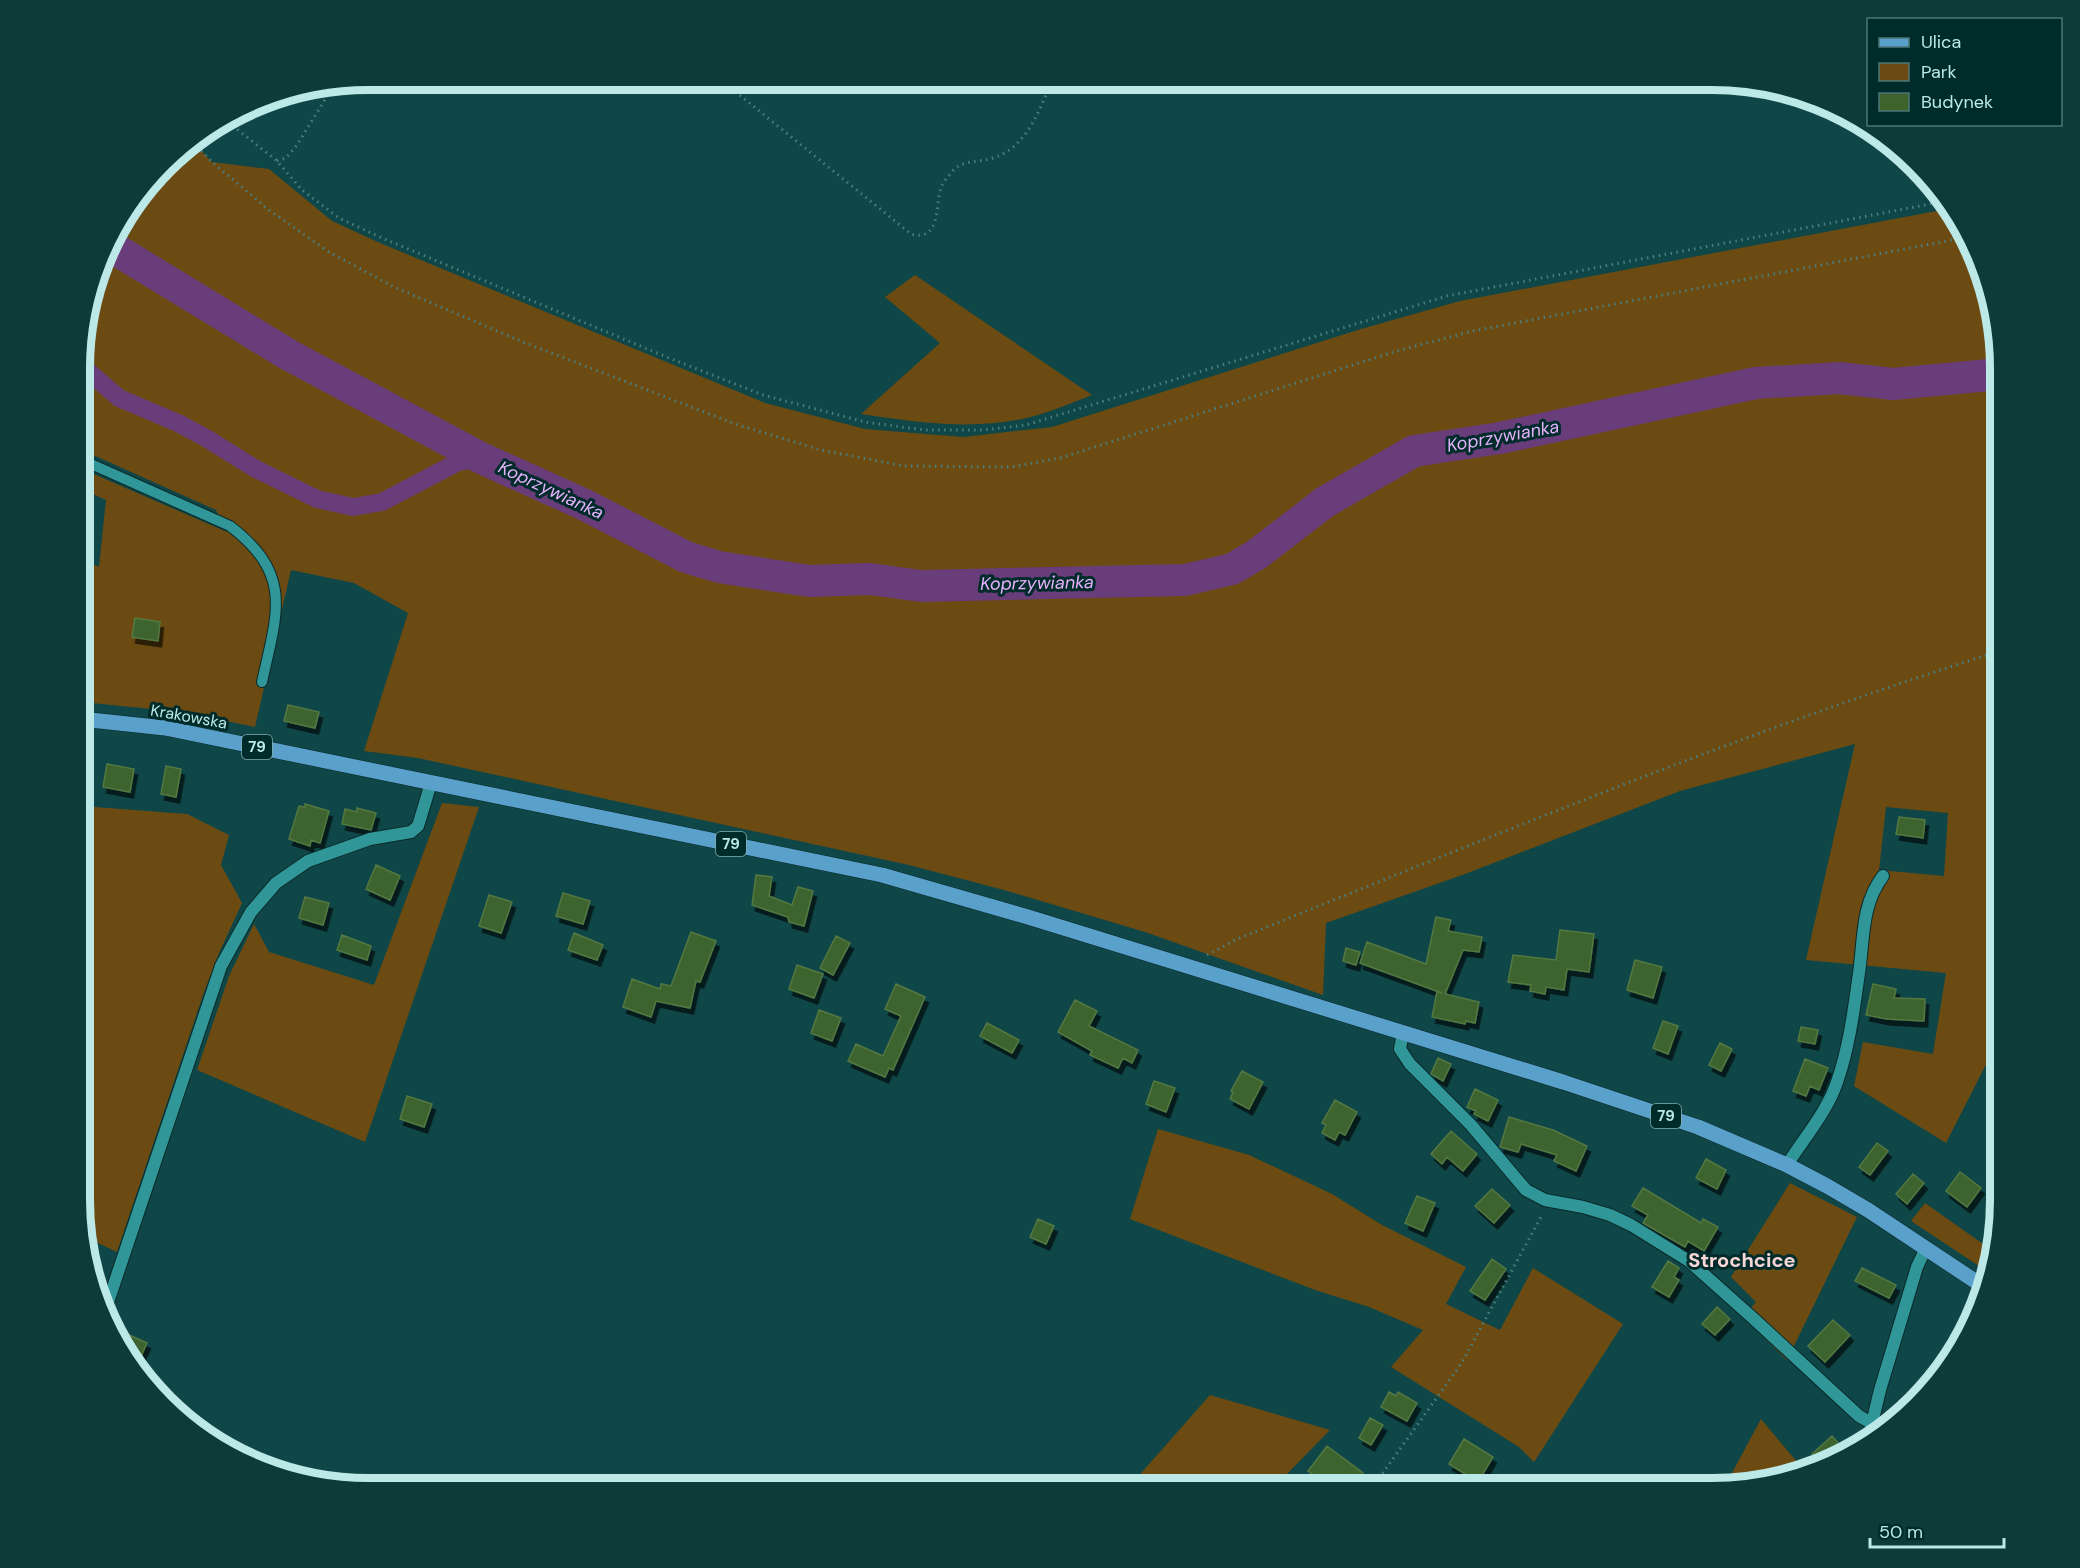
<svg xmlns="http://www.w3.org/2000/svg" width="2080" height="1568" font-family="'DM Sans',sans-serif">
  <defs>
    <filter id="shadow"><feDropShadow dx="3.5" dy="6" stdDeviation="0" flood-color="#0009"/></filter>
  </defs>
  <rect width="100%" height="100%" fill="#0f4647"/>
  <!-- green -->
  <path fill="#6c4b12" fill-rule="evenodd" d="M 193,142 L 212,162 L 269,169 L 332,221 L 380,243 L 765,403 L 865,429 L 963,437 L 1052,427 L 1361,329 L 1460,301 L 1947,209 L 1971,240 L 2000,367 L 2000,1037 L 1946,1143 L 1854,1086 L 1863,1042 L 1933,1054 L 1946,973 L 1806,960 L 1855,744 L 1680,791 L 1465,874 L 1326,923 L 1323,995 L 1145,932 L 1004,890 L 909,865 L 418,758 L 364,751 L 408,613 L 354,583 L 291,570 L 255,727 L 183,712 L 81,702 L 82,559 L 99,567 L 106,500 L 82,489 L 82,469 L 227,532 L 216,510 L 82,450 L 82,330 L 118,224 L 178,151 ZM 1886,807 L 1948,813 L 1944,876 L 1879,870 Z
    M 915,275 L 1092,395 C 1069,404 1046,414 1022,419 C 970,430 914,422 861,414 L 940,343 L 885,297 Z
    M 442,803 L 479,807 L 365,1142 L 197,1070 L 229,976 L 254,924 L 269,952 L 374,985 Z
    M 81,806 L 187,814 L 229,835 L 221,865 L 242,903 L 219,953 L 203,995 L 117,1252 L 85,1237 L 80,1220 Z
    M 1158,1129 L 1249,1155 L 1332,1194 L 1382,1225 L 1466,1267 L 1446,1304 L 1500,1330 L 1533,1268 L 1623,1324 L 1534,1462 L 1519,1447 L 1391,1367 L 1423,1330 L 1369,1307 L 1315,1290 L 1130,1219 Z
    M 1790,1183 L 1857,1217 L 1787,1360 L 1743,1317 L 1756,1302 L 1731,1277 Z
    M 1925,1203 L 1993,1251 L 1988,1272 L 1911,1221 Z
    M 1210,1395 L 1330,1430 L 1285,1476 L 1304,1488 L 1128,1488 Z
    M 1761,1419 L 1802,1468 L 1725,1486 Z"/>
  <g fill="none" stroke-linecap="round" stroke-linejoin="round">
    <!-- canal -->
    <path stroke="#693c7a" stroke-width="18" d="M 82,366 L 119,398 L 178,423 L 206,438 L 256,469 L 317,499 L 353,507 L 382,502 L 458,462 L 481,458"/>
    <!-- river -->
    <path stroke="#693c7a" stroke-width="32" d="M 110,246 L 289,355 L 481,458 L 583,504 L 686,557 L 719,567 L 809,581 L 870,579 L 921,586 L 1185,580 L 1232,569 L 1256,555 L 1325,502 L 1414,451 L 1500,438 L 1756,383 L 1839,378 L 1893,384 L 2000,374"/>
  </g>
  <!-- building -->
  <path fill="#3e632d" stroke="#537842" stroke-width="1.5" filter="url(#shadow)" d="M 135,618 L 160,622 L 158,641 L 132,637 Z
    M 288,705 L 319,712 L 315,728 L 284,721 Z
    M 107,764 L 134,769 L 130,792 L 103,787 Z
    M 166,766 L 181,769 L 176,797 L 161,794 Z
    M 305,804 L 329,811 L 320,843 L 311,840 L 310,846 L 289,839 L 299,806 L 305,807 Z
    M 357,808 L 376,813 L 371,830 L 342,824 L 345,809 L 357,812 Z
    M 1899,817 L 1925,820 L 1923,838 L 1896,834 Z
    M 376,865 L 400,876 L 390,900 L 366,889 Z
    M 756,875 L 772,877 L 769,896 L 792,905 L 798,887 L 813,891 L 804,926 L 789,922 L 788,917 L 752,905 Z
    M 563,893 L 590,901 L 583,924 L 556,916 Z
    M 489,895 L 512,902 L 501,933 L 479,926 Z
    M 305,897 L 329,903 L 323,925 L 299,918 Z
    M 1436,917 L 1451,920 L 1448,931 L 1482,937 L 1479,952 L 1463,950 L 1445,994 L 1479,1002 L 1475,1023 L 1466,1021 L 1465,1024 L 1432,1017 L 1437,992 L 1442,993 L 1360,963 L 1367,942 L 1426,964 Z
    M 1560,930 L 1594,934 L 1589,972 L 1567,969 L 1564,990 L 1546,987 L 1545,994 L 1530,991 L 1531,985 L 1508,982 L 1513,955 L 1556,960 Z
    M 691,932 L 716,941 L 700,982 L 696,981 L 690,1008 L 656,1001 L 651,1017 L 623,1007 L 632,979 L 660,989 L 661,984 L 671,986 Z
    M 574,933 L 603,945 L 597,960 L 568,950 Z
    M 342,935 L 371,946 L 367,960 L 337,950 Z
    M 836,936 L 850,943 L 833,975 L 820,968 Z
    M 1346,948 L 1360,952 L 1356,965 L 1343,961 Z
    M 1635,960 L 1662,967 L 1653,998 L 1627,990 Z
    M 797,965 L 823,974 L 814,998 L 789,989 Z
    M 896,984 L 925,997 L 893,1070 L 889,1068 L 885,1077 L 848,1061 L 856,1044 L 883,1056 L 901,1016 L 885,1009 Z
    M 1873,984 L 1896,989 L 1894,998 L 1925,999 L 1924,1021 L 1887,1019 L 1866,1015 Z
    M 1075,1000 L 1097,1011 L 1089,1026 L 1138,1050 L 1132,1063 L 1123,1058 L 1118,1068 L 1090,1055 L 1092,1051 L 1058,1032 Z
    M 819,1010 L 841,1018 L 832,1041 L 811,1033 Z
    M 1663,1021 L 1678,1026 L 1668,1054 L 1653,1048 Z
    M 987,1023 L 1019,1040 L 1012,1053 L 980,1036 Z
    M 1801,1027 L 1818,1030 L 1815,1044 L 1798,1041 Z
    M 1720,1043 L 1732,1049 L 1721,1071 L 1709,1065 Z
    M 1438,1058 L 1451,1064 L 1443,1081 L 1431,1074 Z
    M 1805,1059 L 1828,1068 L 1819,1090 L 1810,1086 L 1806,1096 L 1793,1091 Z
    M 1242,1071 L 1263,1082 L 1249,1109 L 1230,1099 L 1233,1092 L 1231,1091 Z
    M 1154,1081 L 1175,1088 L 1166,1112 L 1146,1104 Z
    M 1475,1089 L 1498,1100 L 1488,1121 L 1474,1114 L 1476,1111 L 1467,1107 Z
    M 407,1096 L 432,1104 L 424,1127 L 400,1119 Z
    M 1335,1100 L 1357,1112 L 1345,1135 L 1339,1132 L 1335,1140 L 1322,1133 L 1326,1125 L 1322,1123 Z
    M 1509,1117 L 1553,1130 L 1587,1146 L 1576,1171 L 1554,1161 L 1557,1155 L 1521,1144 L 1518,1152 L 1500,1147 Z
    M 1451,1131 L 1477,1154 L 1463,1171 L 1447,1157 L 1442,1164 L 1431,1154 Z
    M 1877,1143 L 1888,1151 L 1870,1175 L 1859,1167 Z
    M 1706,1159 L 1726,1170 L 1717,1189 L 1696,1178 Z
    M 1960,1172 L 1981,1188 L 1967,1207 L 1946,1191 Z
    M 1913,1174 L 1924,1183 L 1907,1204 L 1896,1194 Z
    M 1643,1188 L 1701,1223 L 1703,1219 L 1718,1227 L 1704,1251 L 1688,1241 L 1685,1247 L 1643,1223 L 1648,1215 L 1632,1206 Z
    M 1492,1189 L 1510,1205 L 1494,1223 L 1475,1206 Z
    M 1417,1196 L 1435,1203 L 1423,1231 L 1405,1223 Z
    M 1038,1219 L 1054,1226 L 1046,1244 L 1030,1237 Z
    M 1492,1259 L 1506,1269 L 1485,1300 L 1470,1291 Z
    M 1668,1261 L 1679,1268 L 1674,1277 L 1679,1280 L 1669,1297 L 1652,1287 Z
    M 1862,1268 L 1896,1285 L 1889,1298 L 1855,1281 Z
    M 1717,1307 L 1730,1319 L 1715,1335 L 1702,1324 Z
    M 1833,1320 L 1850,1335 L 1825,1362 L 1808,1346 Z
    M 109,1326 L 147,1343 L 137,1365 L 109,1328 Z
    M 1389,1392 L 1396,1396 L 1398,1392 L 1417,1403 L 1407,1421 L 1381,1407 Z
    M 1370,1418 L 1383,1425 L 1371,1445 L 1359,1438 Z
    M 1832,1436 L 1847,1453 L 1840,1459 L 1820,1463 L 1812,1454 Z
    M 1464,1439 L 1493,1457 L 1478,1482 L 1449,1464 Z
    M 1327,1446 L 1363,1473 L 1352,1488 L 1331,1488 L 1308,1471 Z"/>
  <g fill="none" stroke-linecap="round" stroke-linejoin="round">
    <defs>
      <path id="lane" d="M 82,460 L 230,526 C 294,575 277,613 262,682"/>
      <path id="street" d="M 1403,1032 L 1400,1049 L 1410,1064 L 1471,1125 L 1526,1190 L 1545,1200 L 1583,1207 L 1610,1215 L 1631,1225 L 1689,1261 L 1754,1319 L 1859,1416 L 1880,1428
        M 1787,1165 C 1804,1138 1827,1112 1837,1082 C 1849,1048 1854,1009 1859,973 C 1864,939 1861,905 1883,876
        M 105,1311 L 221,966 L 251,912 L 276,883 L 308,861 L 370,839 L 411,832 L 418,826 L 431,783
        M 1869,1436 L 1880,1390 L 1917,1267 L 1926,1248"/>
      <path id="primary" d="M 81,719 L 165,728 L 882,875 L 1028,917 L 1563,1082 L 1698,1127 L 1787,1165 L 1827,1186 L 1868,1210 L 1984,1287"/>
    </defs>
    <!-- lane casing -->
    <use href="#lane" stroke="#0a292a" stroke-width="12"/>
    <!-- street casing -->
    <use href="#street" stroke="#0a292a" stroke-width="14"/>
    <!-- primary casing -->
    <use href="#primary" stroke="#0a292a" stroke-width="16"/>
    <!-- path -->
    <path stroke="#4b7e7f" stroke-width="3" stroke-dasharray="1.5 4.5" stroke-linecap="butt" d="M 721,80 L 911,234 C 941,242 935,206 941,188 C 942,183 947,178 951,173 C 962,159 977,163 993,158 C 1026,148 1040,110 1052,80
      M 228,122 L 277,161 L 302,190 L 339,218 L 382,238 L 669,358 L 763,395 L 865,422 L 925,430 L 983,430 L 1026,425 L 1447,296 L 1941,202
      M 193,142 L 212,162 L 269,210 L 329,252 L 394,287 L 523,342 L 738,425 L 821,450 L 904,466 L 1012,467 L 1060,458 L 1397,351 L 1473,331 L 1968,237
      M 277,161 L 286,158 L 297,145 L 334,85
      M 1207,955 L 1237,939 C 1489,838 1741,732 2000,651
      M 1372,1488 L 1461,1364 L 1542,1215"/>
    <!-- lane -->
    <use href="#lane" stroke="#309697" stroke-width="10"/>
    <!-- street -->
    <use href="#street" stroke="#309697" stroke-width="12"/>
    <!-- primary -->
    <use href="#primary" stroke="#59a0cb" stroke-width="15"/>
  </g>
  <g text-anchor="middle" stroke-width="6" stroke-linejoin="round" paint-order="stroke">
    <!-- shield labels -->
    <g fill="#002b2b" stroke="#84afaf" stroke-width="1.5">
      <rect x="242" y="735" width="30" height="24" rx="4.5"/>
      <rect x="716" y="832" width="30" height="24" rx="4.5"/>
      <rect x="1651" y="1104" width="30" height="24" rx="4.5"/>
    </g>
    <g font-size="15" font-weight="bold" fill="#bce8e8">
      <text x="257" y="752">79</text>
      <text x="731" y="849">79</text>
      <text x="1666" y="1121">79</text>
    </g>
    <!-- street labels -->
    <g font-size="16" fill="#bce8e8" stroke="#002b2b">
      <text transform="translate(189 716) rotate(10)" y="6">Krakowska</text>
    </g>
    <!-- water labels -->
    <g font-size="18" font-style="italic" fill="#e5b2f9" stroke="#002b2b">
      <text transform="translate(1503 436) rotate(-10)" y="6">Koprzywianka</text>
      <text transform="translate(551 490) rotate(25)" y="6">Koprzywianka</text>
      <text transform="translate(1037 583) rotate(-1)" y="6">Koprzywianka</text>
    </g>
    <!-- quarter labels -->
    <g font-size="20" font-weight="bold" fill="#fad7d7" stroke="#002b2b">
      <text x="1742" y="1267">Strochcice</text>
    </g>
  </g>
  <!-- crop -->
  <path d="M0 0H2080V1568H0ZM368 90H1712A278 278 0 0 1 1990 368V1200A278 278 0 0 1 1712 1478H368A278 278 0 0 1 90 1200V368A278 278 0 0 1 368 90Z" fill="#0f3a3a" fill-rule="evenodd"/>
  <path fill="none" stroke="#bce8e8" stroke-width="8" d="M368 90H1712A278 278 0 0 1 1990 368V1200A278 278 0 0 1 1712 1478H368A278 278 0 0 1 90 1200V368A278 278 0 0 1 368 90Z"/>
  <!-- legend -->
  <rect x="1867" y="18" width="195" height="108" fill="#002b2b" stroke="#4b7777" stroke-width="1.5"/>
  <rect x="1879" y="38" width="30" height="9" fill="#59a0cb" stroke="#4b7777" stroke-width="1.5"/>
  <text x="1921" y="48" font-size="18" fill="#bce8e8">Ulica</text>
  <rect x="1879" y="63" width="30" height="18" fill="#6c4b12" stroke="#4b7777" stroke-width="1.5"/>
  <text x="1921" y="78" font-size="18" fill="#bce8e8">Park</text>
  <rect x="1879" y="93" width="30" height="18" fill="#3e632d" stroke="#4b7777" stroke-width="1.5"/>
  <text x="1921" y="108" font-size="18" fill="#bce8e8">Budynek</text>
  <!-- scale -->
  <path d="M1870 1538v9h134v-9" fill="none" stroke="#bce8e8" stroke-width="3"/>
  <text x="1879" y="1538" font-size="18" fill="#bce8e8" stroke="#002b2b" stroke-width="4.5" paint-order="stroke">50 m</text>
</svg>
